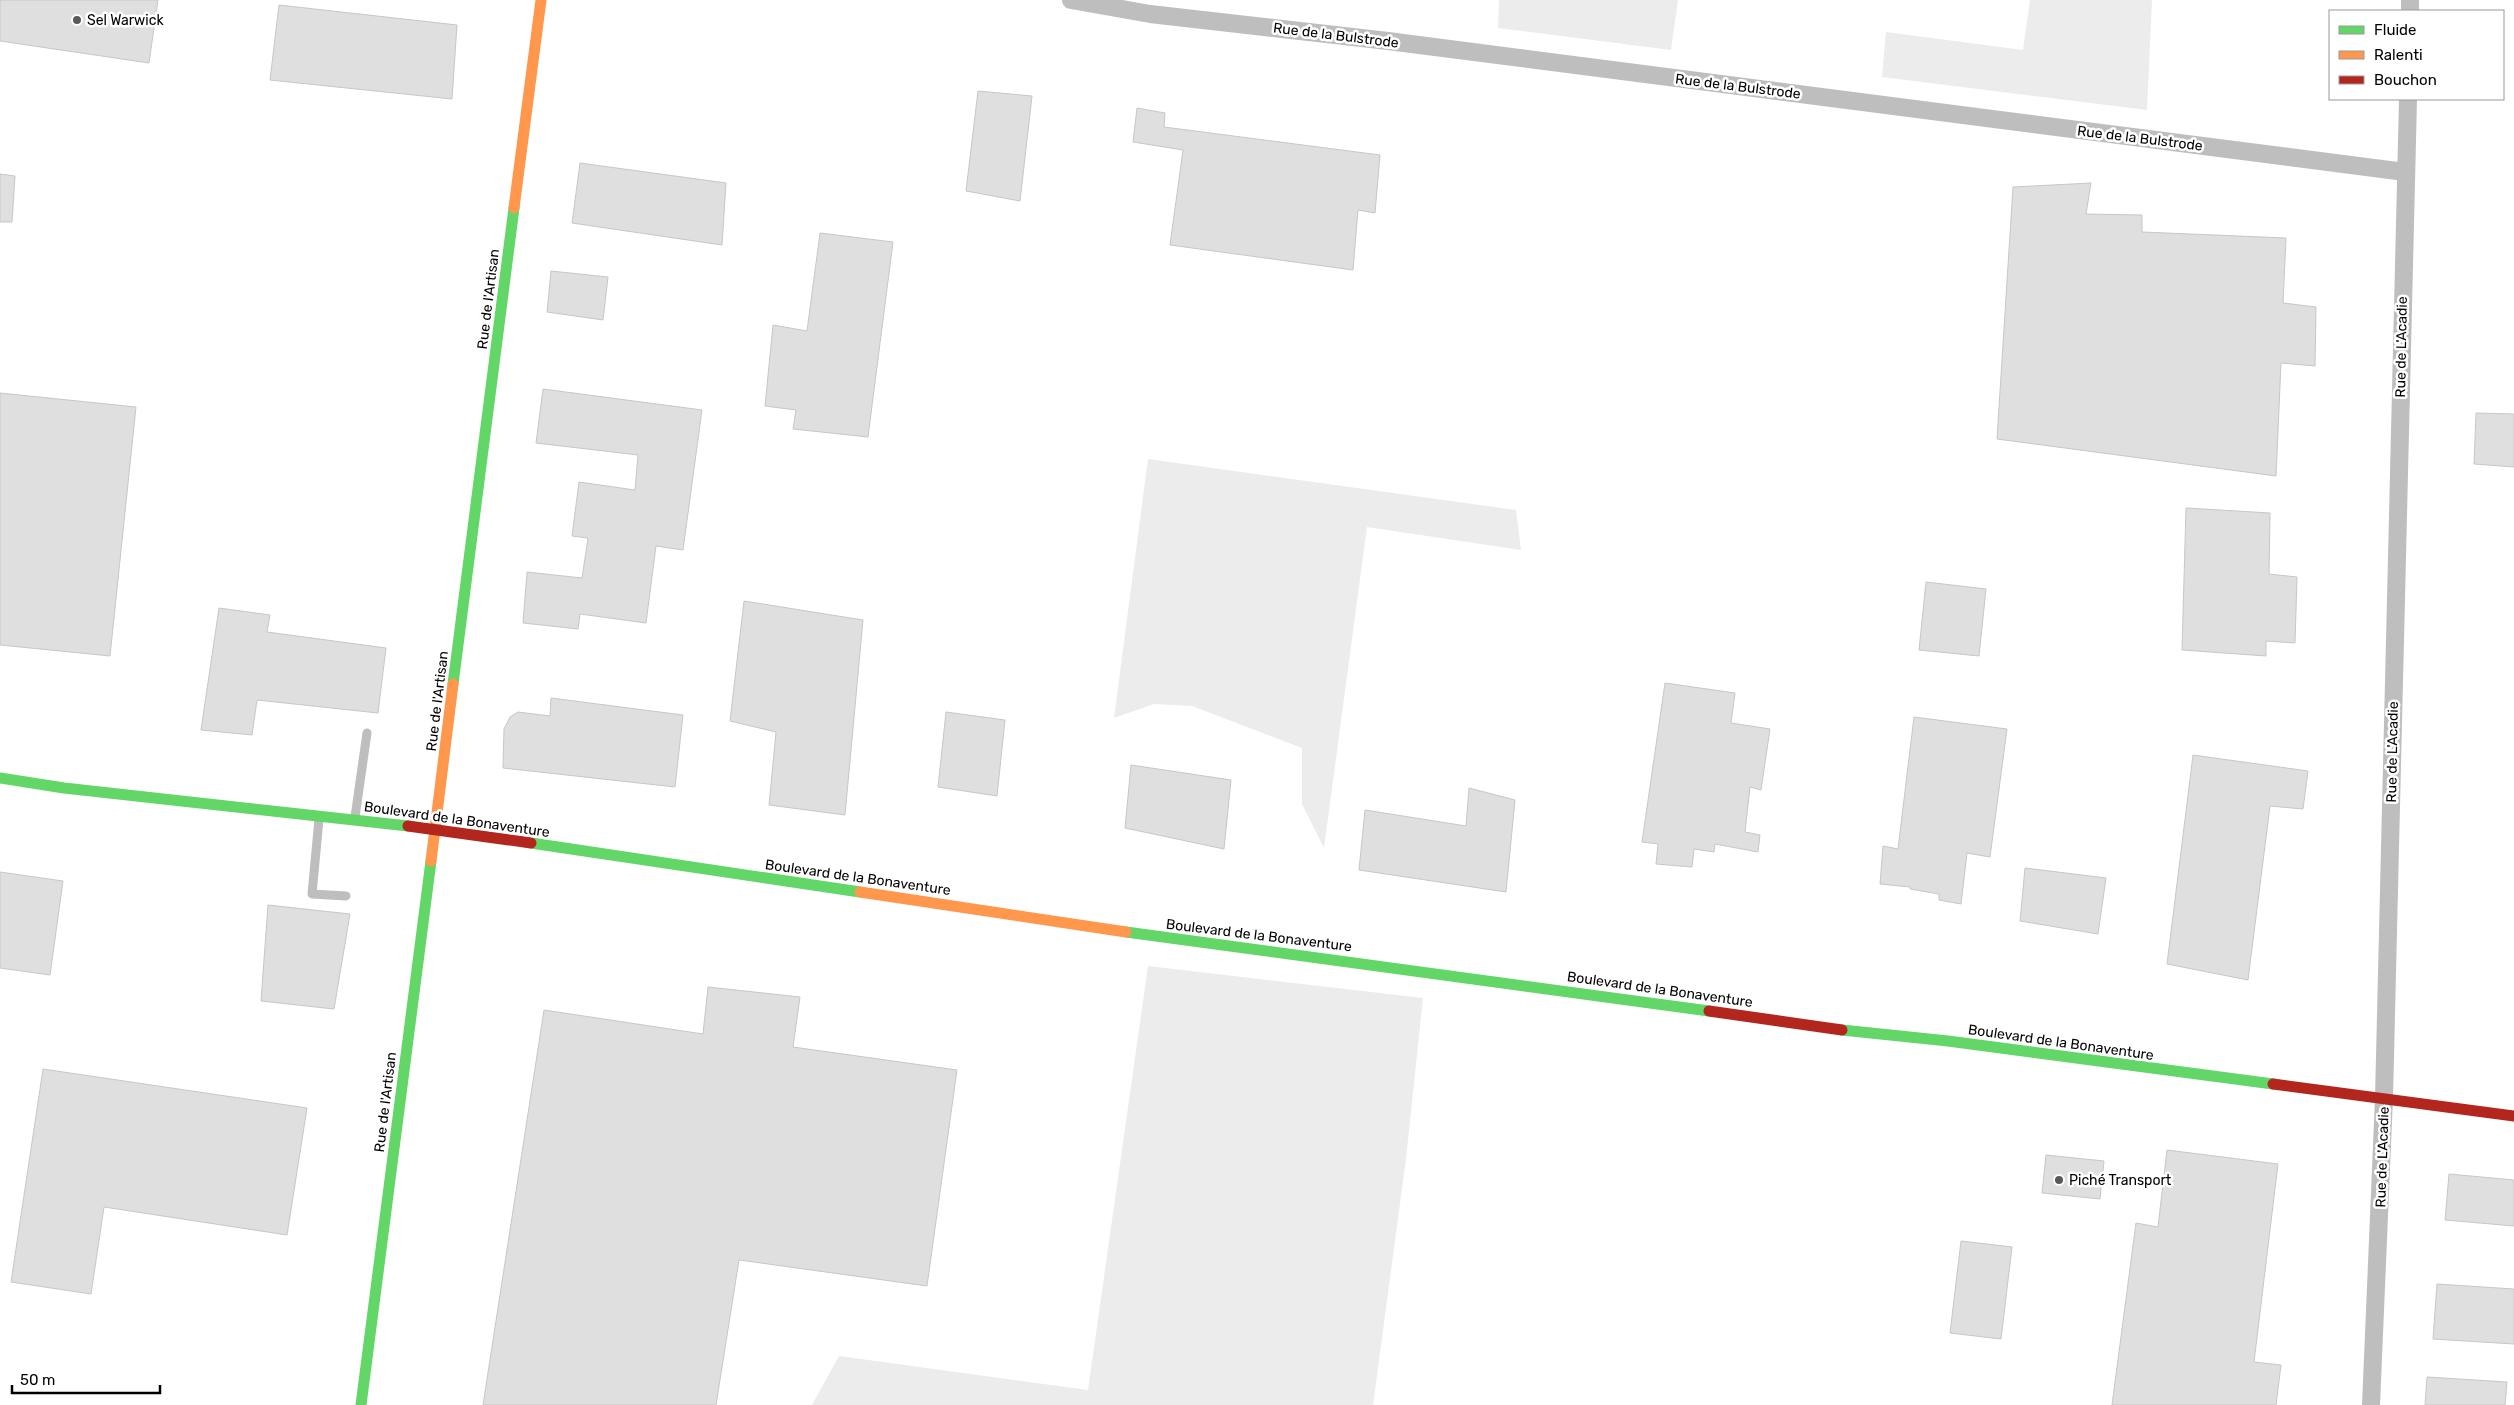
<svg xmlns="http://www.w3.org/2000/svg" width="2514" height="1405" font-family="Rubik,sans-serif">
  <rect width="100%" height="100%" fill="#fff"/>
  <!-- green -->
  <path fill="#ececec" d="M 1499,0 L 1678,0 L 1671,50 L 1498,28 Z
    M 2030,0 L 2152,0 L 2147,110 L 1882,77 L 1886,32 L 2023,50 Z
    M 1148,459 L 1516,510 L 1521,550 L 1367,527 L 1324,848 L 1302,804 L 1302,748 L 1192,706 L 1154,704 L 1114,718 Z
    M 1148,966 L 1423,998 L 1406,1159 L 1373,1405 L 812,1405 L 839,1356 L 1088,1390 Z"/>
  <!-- building -->
  <path fill="#dfdfdf" stroke="#c7c7c7" d="M 0,0 L 158,0 L 149,63 L 0,41 Z
    M 279,5 L 457,25 L 452,99 L 270,80 Z
    M 978,91 L 1032,96 L 1020,201 L 966,191 Z
    M 1137,108 L 1165,113 L 1164,127 L 1380,155 L 1375,213 L 1358,210 L 1353,270 L 1170,245 L 1183,150 L 1133,142 Z
    M 580,163 L 726,183 L 722,245 L 572,223 Z
    M 0,174 L 15,176 L 12,222 L 0,222 Z
    M 2091,183 L 2086,214 L 2142,215 L 2142,232 L 2286,238 L 2283,303 L 2316,307 L 2315,366 L 2281,363 L 2276,476 L 1997,439 L 2013,187 Z
    M 820,233 L 893,242 L 868,437 L 793,429 L 796,410 L 765,406 L 773,325 L 807,331 Z
    M 551,271 L 608,277 L 603,320 L 547,312 Z
    M 543,389 L 702,410 L 683,550 L 656,546 L 646,623 L 580,614 L 578,629 L 523,623 L 527,572 L 582,578 L 588,538 L 572,536 L 579,482 L 635,490 L 638,455 L 536,443 Z
    M 0,393 L 136,407 L 110,656 L 0,645 Z
    M 2476,413 L 2514,414 L 2514,467 L 2474,464 Z
    M 2186,508 L 2270,513 L 2269,574 L 2297,577 L 2295,643 L 2266,641 L 2266,656 L 2182,650 Z
    M 1926,582 L 1986,589 L 1979,656 L 1919,650 Z
    M 744,601 L 863,620 L 845,815 L 769,805 L 776,732 L 730,721 Z
    M 219,608 L 270,615 L 267,632 L 386,648 L 378,713 L 257,700 L 252,735 L 201,730 Z
    M 1665,683 L 1735,693 L 1731,723 L 1770,729 L 1761,790 L 1750,787 L 1745,832 L 1760,835 L 1758,852 L 1715,844 L 1714,852 L 1694,849 L 1692,867 L 1656,864 L 1658,844 L 1642,842 Z
    M 551,698 L 683,715 L 675,787 L 503,768 L 504,729 L 510,717 L 518,712 L 550,716 Z
    M 946,712 L 1005,720 L 997,796 L 938,787 Z
    M 1914,717 L 2007,729 L 1990,857 L 1967,853 L 1961,904 L 1939,900 L 1939,894 L 1910,889 L 1910,887 L 1880,884 L 1883,846 L 1898,849 Z
    M 2193,755 L 2308,771 L 2303,809 L 2270,806 L 2248,980 L 2167,964 Z
    M 1131,765 L 1231,780 L 1224,849 L 1125,828 Z
    M 1469,788 L 1515,800 L 1506,892 L 1359,870 L 1365,810 L 1466,826 Z
    M 2025,868 L 2106,878 L 2098,934 L 2020,921 Z
    M 0,872 L 63,881 L 50,975 L 0,968 Z
    M 268,905 L 350,914 L 334,1009 L 261,1001 Z
    M 708,987 L 800,997 L 793,1047 L 957,1070 L 927,1286 L 739,1260 L 716,1405 L 483,1405 L 544,1010 L 703,1034 Z
    M 43,1069 L 307,1108 L 287,1235 L 104,1207 L 91,1294 L 11,1282 Z
    M 2167,1150 L 2278,1164 L 2254,1362 L 2281,1365 L 2276,1405 L 2112,1405 L 2136,1223 L 2158,1227 Z
    M 2046,1155 L 2104,1161 L 2100,1199 L 2042,1193 Z
    M 2449,1174 L 2514,1180 L 2514,1226 L 2445,1220 Z
    M 1961,1241 L 2012,1247 L 2001,1339 L 1950,1333 Z
    M 2437,1284 L 2514,1289 L 2514,1344 L 2433,1339 Z
    M 2427,1377 L 2507,1382 L 2505,1405 L 2425,1405 Z"/>
  <g fill="none" stroke-linecap="round" stroke-linejoin="round">
    <!-- lane -->
    <path stroke="#bebebe" stroke-width="9" d="M 355,817 L 367,733
      M 319,819 L 312,894 L 346,896"/>
    <!-- street -->
    <path stroke="#bebebe" stroke-width="18" d="M 1071,0 L 1150,14 L 1388,41 L 2405,172
      M 2410,11 L 2410,0
      M 2371,1405 L 2384,1098 L 2408,99"/>
    <!-- fast -->
    <path stroke="#63d668" stroke-width="11" d="M 453,684 L 514,208
      M 0,778 L 64,788 L 408,826
      M 531,843 L 860,892
      M 1126,932 L 1709,1011
      M 1842,1030 L 1948,1041 L 2273,1084
      M 361,1405 L 431,861"/>
    <!-- slow -->
    <path stroke="#ff974d" stroke-width="11" d="M 514,208 L 541,0
      M 431,861 L 453,684
      M 860,892 L 1126,932"/>
    <!-- jam -->
    <path stroke="#b3261e" stroke-width="11" d="M 408,826 L 531,843
      M 1709,1011 L 1842,1030
      M 2273,1084 L 2514,1116"/>
  </g>
  <!-- markers -->
  <g fill="#595959" stroke="#fff" stroke-width="2">
    <circle cx="77" cy="20" r="5"/>
    <circle cx="2059" cy="1180" r="5"/>
  </g>
  <g text-anchor="middle" stroke-width="5" stroke-linejoin="round" paint-order="stroke">
    <!-- poi labels -->
    <g font-size="14" fill="#000" stroke="#fff" text-anchor="start">
      <text x="87" y="25">Sel Warwick</text>
      <text x="2069" y="1185">Piché Transport</text>
    </g>
    <!-- street labels -->
    <g font-size="14" fill="#000" stroke="#fff">
      <text transform="translate(1336 35) rotate(7)" y="5">Rue de la Bulstrode</text>
      <text transform="translate(1738 86) rotate(7)" y="5">Rue de la Bulstrode</text>
      <text transform="translate(2140 138) rotate(7)" y="5">Rue de la Bulstrode</text>
      <text transform="translate(488 299) rotate(-83)" y="5">Rue de l'Artisan</text>
      <text transform="translate(2401 347) rotate(-89)" y="5">Rue de L'Acadie</text>
      <text transform="translate(437 701) rotate(-83)" y="5">Rue de l'Artisan</text>
      <text transform="translate(2392 752) rotate(-89)" y="5">Rue de L'Acadie</text>
      <text transform="translate(457 819) rotate(8)" y="5">Boulevard de la Bonaventure</text>
      <text transform="translate(858 877) rotate(8)" y="5">Boulevard de la Bonaventure</text>
      <text transform="translate(1259 935) rotate(7)" y="5">Boulevard de la Bonaventure</text>
      <text transform="translate(1660 989) rotate(8)" y="5">Boulevard de la Bonaventure</text>
      <text transform="translate(2061 1042) rotate(8)" y="5">Boulevard de la Bonaventure</text>
      <text transform="translate(385 1102) rotate(-83)" y="5">Rue de l'Artisan</text>
      <text transform="translate(2382 1157) rotate(-88)" y="5">Rue de L'Acadie</text>
    </g>
  </g>
  <!-- legend -->
  <rect x="2329" y="10" width="175" height="90" fill="#ffffff" stroke="#999999"/>
  <rect x="2339" y="26" width="25" height="8" fill="#63d668" stroke="#999999"/>
  <text x="2374" y="35" font-size="15" fill="#000000">Fluide</text>
  <rect x="2339" y="51" width="25" height="8" fill="#ff974d" stroke="#999999"/>
  <text x="2374" y="60" font-size="15" fill="#000000">Ralenti</text>
  <rect x="2339" y="76" width="25" height="8" fill="#b3261e" stroke="#999999"/>
  <text x="2374" y="85" font-size="15" fill="#000000">Bouchon</text>
  <!-- scale -->
  <path d="M12 1385v8h148v-8" fill="none" stroke="#000000" stroke-width="2.5"/>
  <text x="20" y="1385" font-size="15" fill="#000000" stroke="#ffffff" stroke-width="4" paint-order="stroke">50 m</text>
</svg>
